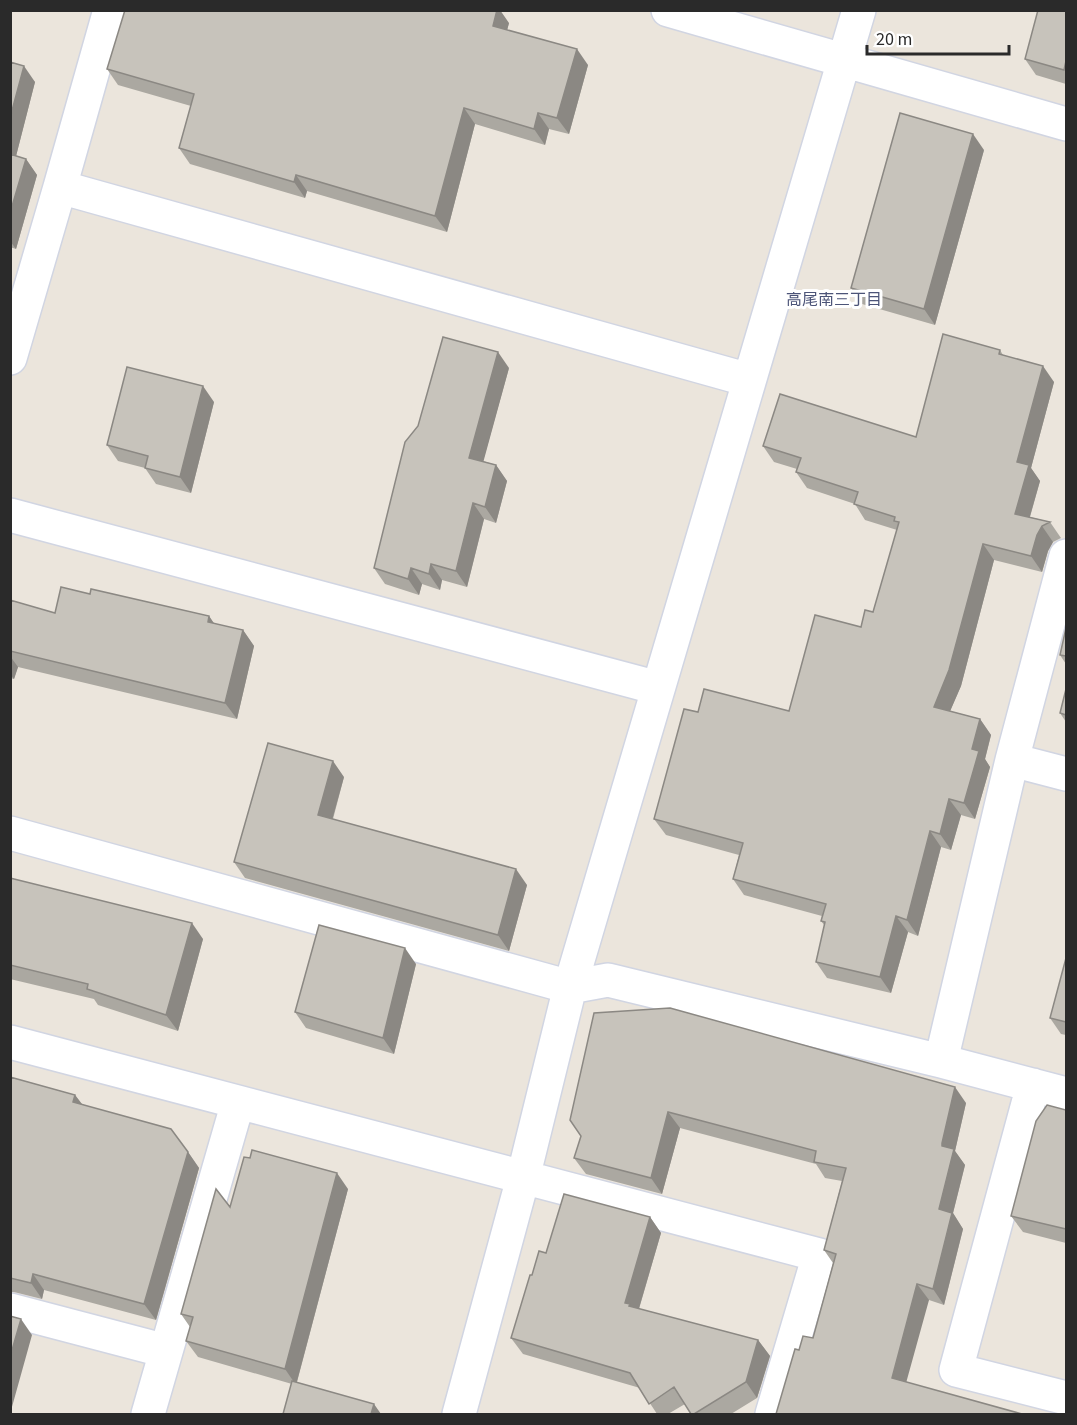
<svg xmlns="http://www.w3.org/2000/svg" width="1077" height="1425" font-family="'Source Sans 3','Noto Sans JP',sans-serif">
  <rect width="100%" height="100%" fill="#ebe5dc"/>
  <g fill="none" stroke-linecap="round" stroke-linejoin="round">
    <defs>
      <path id="minor" d="M 668,10 L 1066,124
        M 60,187 L 110,10
        M 10,358 L 60,187 L 749,380
        M 10,515 L 658,688
        M 1012,760 L 1066,774
        M 10,833 L 570,987 L 608,980 L 941,1061 L 1066,1094
        M 10,1042 L 819,1255 L 772,1414
        M 941,1061 L 1012,760 L 1066,556
        M 1033,1085 L 956,1370 L 1066,1398
        M 10,1310 L 166,1351
        M 148,1414 L 238,1102
        M 459,1414 L 523,1178 L 570,987 L 859,10"/>
    </defs>
    <!-- minor casing -->
    <use href="#minor" stroke="#d1d5e2" stroke-width="36"/>
    <!-- minor -->
    <use href="#minor" stroke="#fff" stroke-width="33"/>
  </g>
  <!-- wall -->
  <path fill="#aba8a1" d="M 1066,10 L 1066,84 L 1036,75 L 1025,59 Z
    M 509,23 L 507,30 L 588,65 L 569,134 L 549,129 L 545,145 L 475,124 L 447,232 L 307,191 L 305,198 L 190,164 L 179,148 L 191,106 L 118,85 L 107,69 Z
    M 10,62 L 35,82 L 16,156 L 26,159 L 37,175 L 16,249 L 10,247 Z
    M 984,150 L 935,325 L 862,304 L 851,288 Z
    M 1000,350 L 1003,355 L 1054,382 L 1031,468 L 1040,481 L 1030,517 L 1050,522 L 1061,538 L 1053,542 L 1048,551 L 1042,572 L 994,560 L 961,686 L 950,711 L 980,719 L 991,735 L 985,759 L 990,767 L 975,819 L 961,815 L 951,850 L 941,847 L 918,936 L 908,932 L 891,993 L 827,978 L 816,962 L 825,926 L 821,921 L 822,916 L 744,895 L 733,879 L 739,855 L 666,835 L 654,819 L 698,712 L 789,711 L 861,627 L 873,612 L 897,530 L 865,520 L 855,504 L 807,488 L 796,472 L 797,469 L 774,462 L 763,446 L 916,437 Z
    M 509,368 L 483,461 L 496,465 L 507,481 L 496,523 L 484,519 L 467,587 L 442,580 L 440,590 L 422,584 L 419,595 L 385,584 L 374,568 Z
    M 214,402 L 191,493 L 156,484 L 145,468 L 118,461 L 107,445 Z
    M 90,594 L 209,616 L 214,624 L 243,630 L 254,646 L 237,719 L 18,667 L 14,679 L 10,678 L 10,600 L 55,613 Z
    M 1060,655 L 1066,656 L 1066,664 Z
    M 1066,689 L 1066,722 L 1060,713 Z
    M 344,777 L 333,819 L 527,885 L 509,951 L 245,878 L 234,862 Z
    M 10,878 L 203,939 L 178,1031 L 98,1005 L 94,999 L 10,979 Z
    M 1066,958 L 1066,1035 L 1061,1034 L 1050,1018 Z
    M 416,964 L 394,1054 L 306,1028 L 295,1012 Z
    M 594,1013 L 966,1103 L 955,1151 L 965,1165 L 953,1213 L 963,1229 L 944,1305 L 929,1300 L 776,1414 L 799,1350 L 813,1338 L 833,1263 L 824,1250 L 842,1181 L 825,1178 L 816,1164 L 680,1128 L 662,1194 L 586,1174 L 574,1158 L 581,1137 Z
    M 10,1077 L 75,1095 L 82,1104 L 188,1152 L 199,1168 L 156,1320 L 44,1290 L 42,1299 L 14,1292 L 10,1292 Z
    M 1066,1110 L 1066,1243 L 1023,1232 L 1011,1216 Z
    M 348,1189 L 297,1382 L 292,1384 L 198,1357 L 186,1341 L 190,1327 L 181,1314 L 230,1207 Z
    M 650,1217 L 661,1233 L 639,1309 L 758,1340 L 770,1356 L 757,1398 L 731,1414 L 691,1414 L 685,1404 L 668,1414 L 657,1414 L 640,1388 L 523,1354 L 511,1338 L 532,1275 L 546,1253 Z"/>
  <!-- shaded-wall -->
  <path fill="#8b8883" d="M 497,10 L 500,10 L 509,23 L 504,42 L 493,26 Z
    M 577,49 L 588,65 L 569,134 L 557,118 Z
    M 24,66 L 35,82 L 13,168 L 10,165 L 10,118 Z
    M 464,108 L 475,124 L 447,232 L 435,216 Z
    M 538,113 L 549,129 L 545,145 L 534,129 Z
    M 973,134 L 984,150 L 935,325 L 924,309 Z
    M 26,159 L 37,175 L 16,249 L 10,241 L 10,213 Z
    M 296,175 L 307,191 L 305,198 L 294,182 Z
    M 498,352 L 509,368 L 480,474 L 469,458 Z
    M 1043,366 L 1054,382 L 1031,468 L 1040,481 L 1026,530 L 1015,514 L 1017,462 Z
    M 203,386 L 214,402 L 191,493 L 180,477 Z
    M 496,465 L 507,481 L 496,523 L 485,507 Z
    M 473,503 L 484,519 L 467,587 L 456,571 Z
    M 1042,526 L 1053,542 L 1048,551 L 1042,572 L 1031,556 L 1037,535 Z
    M 983,544 L 994,560 L 961,686 L 945,723 L 934,707 Z
    M 431,564 L 442,580 L 440,590 L 429,574 Z
    M 411,568 L 422,584 L 419,595 L 408,579 Z
    M 209,616 L 220,632 L 208,622 Z
    M 243,630 L 254,646 L 237,719 L 225,703 Z
    M 10,656 L 18,667 L 14,679 L 10,674 Z
    M 980,719 L 991,735 L 985,759 L 990,767 L 975,819 L 964,803 L 972,749 Z
    M 333,761 L 344,777 L 329,831 L 318,815 Z
    M 949,799 L 961,815 L 951,850 L 940,834 Z
    M 930,831 L 941,847 L 918,936 L 907,920 Z
    M 516,869 L 527,885 L 509,951 L 498,935 Z
    M 896,916 L 908,932 L 891,993 L 880,977 Z
    M 192,923 L 203,939 L 178,1031 L 166,1015 Z
    M 405,948 L 416,964 L 394,1054 L 383,1038 Z
    M 955,1087 L 966,1103 L 955,1151 L 965,1165 L 953,1213 L 963,1229 L 944,1305 L 933,1289 L 939,1209 L 942,1143 Z
    M 75,1095 L 87,1111 L 73,1102 Z
    M 668,1112 L 680,1128 L 662,1194 L 651,1178 Z
    M 188,1152 L 199,1168 L 156,1320 L 144,1304 Z
    M 337,1173 L 348,1189 L 296,1385 L 285,1369 Z
    M 650,1217 L 661,1233 L 637,1315 L 625,1303 Z
    M 33,1274 L 44,1290 L 42,1299 L 31,1283 Z
    M 917,1284 L 929,1300 L 903,1394 L 892,1378 Z
    M 21,1319 L 32,1335 L 10,1414 L 10,1357 Z
    M 758,1340 L 770,1356 L 757,1398 L 746,1382 Z
    M 374,1404 L 381,1414 L 371,1414 Z"/>
  <!-- building -->
  <path fill="#c7c3bb" stroke="#8b8883" stroke-width="1.5" d="M 125,10 L 497,10 L 493,26 L 577,49 L 557,118 L 538,113 L 534,129 L 464,108 L 435,216 L 296,175 L 294,182 L 179,148 L 194,94 L 107,69 Z
    M 1038,10 L 1066,10 L 1066,61 L 1064,70 L 1025,59 Z
    M 10,62 L 24,66 L 10,118 Z
    M 900,113 L 973,134 L 924,309 L 851,288 Z
    M 10,154 L 26,159 L 10,213 Z
    M 943,334 L 1000,350 L 999,354 L 1043,366 L 1017,462 L 1029,465 L 1015,514 L 1050,522 L 1042,526 L 1037,535 L 1031,556 L 983,544 L 949,670 L 934,707 L 980,719 L 972,749 L 979,751 L 964,803 L 949,799 L 940,834 L 930,831 L 907,920 L 896,916 L 880,977 L 816,962 L 825,922 L 821,921 L 826,904 L 733,879 L 743,843 L 654,819 L 684,709 L 698,712 L 704,689 L 789,711 L 815,615 L 861,627 L 865,610 L 873,612 L 899,522 L 894,521 L 895,517 L 854,504 L 858,492 L 796,472 L 801,458 L 763,446 L 780,394 L 916,437 Z
    M 443,337 L 498,352 L 469,458 L 496,465 L 485,507 L 473,503 L 456,571 L 431,564 L 429,574 L 411,568 L 408,579 L 374,568 L 405,442 L 418,426 Z
    M 127,367 L 203,386 L 180,477 L 145,468 L 148,456 L 107,445 Z
    M 61,587 L 90,594 L 91,589 L 209,616 L 208,622 L 243,630 L 225,703 L 10,651 L 10,600 L 55,613 Z
    M 1066,628 L 1066,656 L 1060,655 Z
    M 1066,689 L 1066,715 L 1060,713 Z
    M 268,743 L 333,761 L 318,815 L 516,869 L 498,935 L 234,862 Z
    M 10,878 L 192,923 L 166,1015 L 87,989 L 88,984 L 10,965 Z
    M 319,925 L 405,948 L 383,1038 L 295,1012 Z
    M 1066,958 L 1066,1022 L 1050,1018 Z
    M 670,1008 L 955,1087 L 942,1143 L 942,1146 L 954,1149 L 939,1209 L 952,1213 L 933,1289 L 917,1284 L 892,1378 L 1022,1414 L 776,1414 L 795,1349 L 799,1350 L 803,1336 L 813,1338 L 836,1254 L 824,1250 L 846,1168 L 814,1162 L 816,1151 L 668,1112 L 651,1178 L 574,1158 L 581,1136 L 570,1120 L 594,1013 Z
    M 10,1077 L 75,1095 L 73,1102 L 171,1129 L 188,1152 L 144,1304 L 33,1274 L 31,1283 L 10,1278 Z
    M 1047,1105 L 1066,1110 L 1066,1229 L 1011,1216 L 1036,1121 Z
    M 252,1150 L 337,1173 L 285,1369 L 186,1341 L 193,1317 L 181,1314 L 216,1189 L 230,1207 L 244,1157 L 250,1158 Z
    M 564,1194 L 650,1217 L 625,1303 L 630,1304 L 629,1306 L 758,1340 L 746,1382 L 694,1414 L 691,1414 L 674,1387 L 649,1404 L 630,1373 L 511,1338 L 530,1275 L 532,1275 L 539,1251 L 546,1253 Z
    M 10,1316 L 21,1319 L 10,1357 Z
    M 292,1381 L 374,1404 L 371,1414 L 283,1414 Z"/>
  <g text-anchor="middle" stroke-width="6" stroke-linejoin="round" paint-order="stroke">
    <!-- neighbourhood labels -->
    <g font-size="16" fill="#4c5478" stroke="#fff">
      <text x="834" y="305">高尾南三丁目</text>
    </g>
  </g>
  <!-- border -->
  <rect width="1077" height="1425" fill="none" stroke="#2a2a2a" stroke-width="24"/>
  <!-- scale -->
  <path d="M867 45v9h142v-9" fill="none" stroke="#2a2a2a" stroke-width="3"/>
  <text x="876" y="45" font-size="18" fill="#2a2a2a" stroke="#ffffff" stroke-width="4.5" paint-order="stroke">20 m</text>
</svg>
